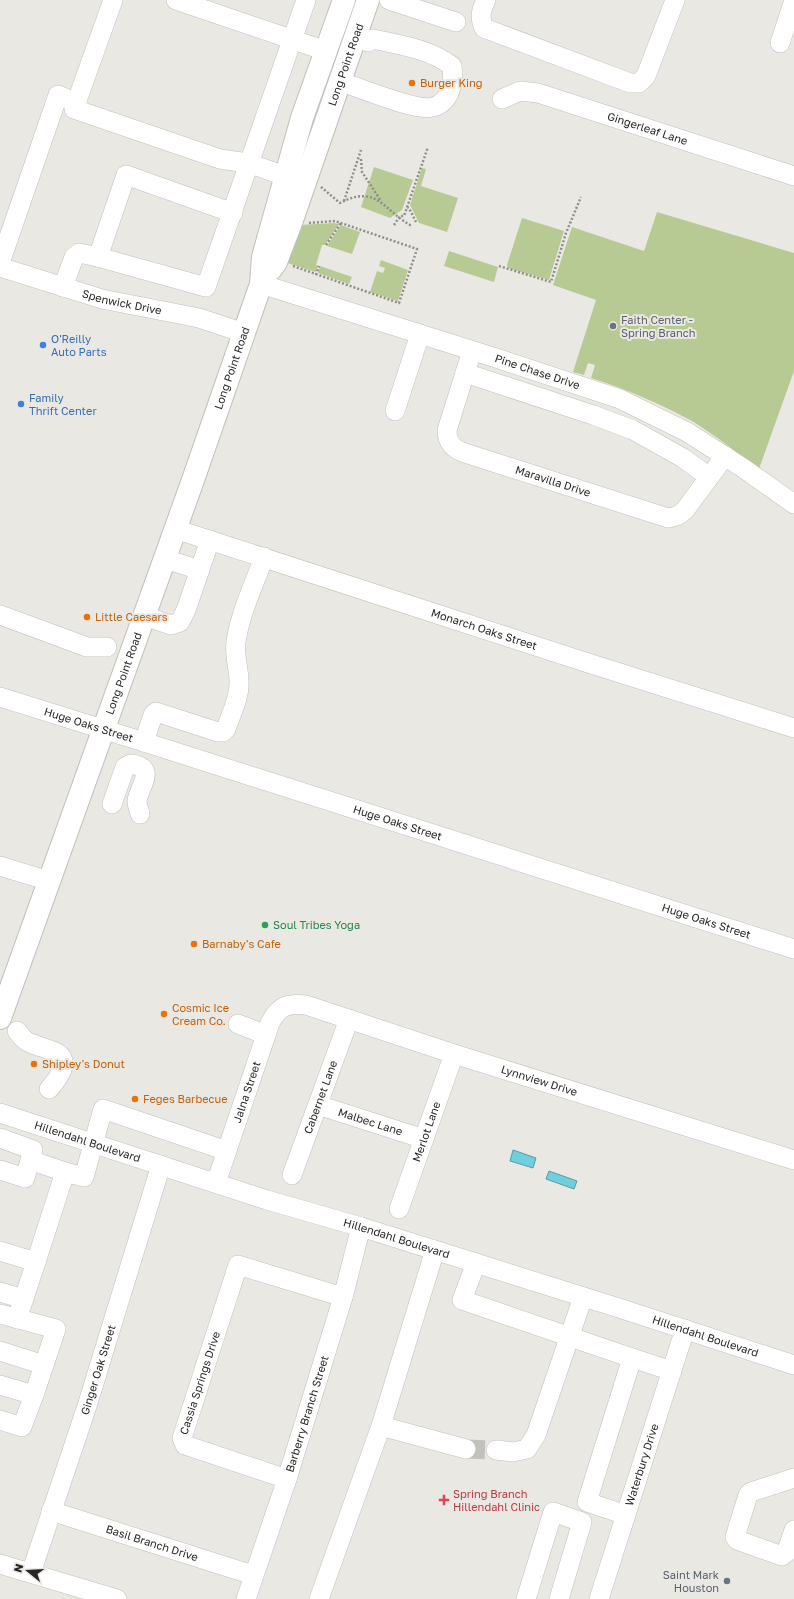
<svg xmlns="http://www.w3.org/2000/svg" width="794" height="1599" font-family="'Golos Text',sans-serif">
  <rect width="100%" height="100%" fill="#eae8e3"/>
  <!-- green -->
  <path fill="#b7ca93" d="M 374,167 L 413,180 L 402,210 L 390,218 L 361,207 Z
    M 422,168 L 426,169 L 421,186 L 458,198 L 447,232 L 419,223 L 410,205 Z
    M 657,212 L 794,253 L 794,371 L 759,469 C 737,453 715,435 692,421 C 659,403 626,389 591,378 L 595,365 L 588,363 L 584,375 L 573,372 L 596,300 L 553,285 L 572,227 L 644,251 Z
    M 522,218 L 564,231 L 549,280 L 508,268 L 507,265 Z
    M 334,223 L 339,224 L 325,245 L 322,245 L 316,265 L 318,266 L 316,272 L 287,263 L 293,247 L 300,225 Z
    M 341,225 L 360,232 L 352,254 L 327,246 Z
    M 449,251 L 498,267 L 494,282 L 444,266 Z
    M 381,260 L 408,270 L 398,301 L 370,292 L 377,271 L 383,273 L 385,268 L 379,266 Z
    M 320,266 L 352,277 L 349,284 L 318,273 Z"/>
  <!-- water -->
  <path fill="#70cfdc" stroke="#5a9ca5" d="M 513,1150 L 536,1158 L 533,1168 L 510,1161 Z
    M 549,1171 L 577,1181 L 574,1189 L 546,1179 Z"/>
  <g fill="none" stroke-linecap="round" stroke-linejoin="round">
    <!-- minor-tunnel -->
    <path stroke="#c3c1bd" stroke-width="19" stroke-dasharray="19 10" stroke-linecap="butt" d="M 466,1449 L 496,1450"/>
    <defs>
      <g id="minor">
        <path d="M 113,0 L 74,109 L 220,159 L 248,163 L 285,176"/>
        <path d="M 176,0 L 326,51"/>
        <path d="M 389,0 L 456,22"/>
        <path d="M 486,0 C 481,10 479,17 484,28 L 630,83 L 639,83 L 646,76 L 675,0"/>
        <path d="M 780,43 L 794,0"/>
        <path d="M 339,81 C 358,87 416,112 433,107 C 451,102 454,82 452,66 C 430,49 400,45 373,39 L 368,42 L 355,37"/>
        <path id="s1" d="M 502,99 L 520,91 L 538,93 L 794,176"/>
        <path d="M 98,257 L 126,175 L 233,213"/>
        <path d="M 0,263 L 58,95 L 77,103"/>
        <path id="s2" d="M 0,267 L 102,299 L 199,318 L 244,333"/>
        <path id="s3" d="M 261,284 L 493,357 L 620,399 L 687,432 L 743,468 L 794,504"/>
        <path d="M 63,287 L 74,257 L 79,253 L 98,257 L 206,287 L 306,0"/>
        <path id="s4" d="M 472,351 L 447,430 C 447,443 453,449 465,453 L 668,518 C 676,517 680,515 685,510 L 725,456"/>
        <path d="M 465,373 L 593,415 L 633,430 L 683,458 L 709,477"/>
        <path d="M 395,411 L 420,334"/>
        <path id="s5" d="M 175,529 L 585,662 L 794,728"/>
        <path d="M 165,559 L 200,570"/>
        <path d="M 0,615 L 87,647 L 107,647"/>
        <path d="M 144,616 L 171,625 L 180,622 L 186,610 L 210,540"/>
        <path id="s6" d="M 0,697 L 144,742 L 794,949"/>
        <path d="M 144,742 L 153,715 L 156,712 L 218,732 L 223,732 L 226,729 C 231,714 240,697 239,682 C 239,668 234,656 236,642 C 240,613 254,585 264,557"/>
        <path d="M 112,804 L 125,767 L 131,764 C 158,768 139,786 137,801 C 137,805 139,810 140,814"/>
        <path d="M 0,866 L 49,881"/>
        <path d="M 238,1024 L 266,1035"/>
        <path d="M 17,1031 C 20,1035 24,1040 28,1042 C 36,1046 46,1048 55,1052 C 73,1060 57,1080 49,1089"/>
        <path id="s7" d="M 318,1105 L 424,1139"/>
        <path id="s8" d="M 0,1113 L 267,1200 L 361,1227 L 622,1309 L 794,1365"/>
        <path d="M 0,1138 L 33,1150 L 25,1178 L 0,1170"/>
        <path d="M 30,1160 L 65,1172"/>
        <path id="s9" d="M 292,1175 L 349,1019"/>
        <path id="s10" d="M 216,1183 L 270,1023 C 279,1006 287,1003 306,1005 L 454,1054 L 794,1160"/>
        <path id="s11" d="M 399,1209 L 454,1054"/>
        <path d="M 0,1251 L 36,1262 L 65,1172 L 84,1177 L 103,1109 L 227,1151"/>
        <path d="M 476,1263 L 462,1300 L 632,1358 L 587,1502 L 626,1515"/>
        <path d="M 0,1292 L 24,1299"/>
        <path d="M 0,1314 L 56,1329 L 44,1365"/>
        <path d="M 17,1319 L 36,1262"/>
        <path d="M 0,1351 L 44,1365 L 34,1395"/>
        <path d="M 632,1358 L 672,1371"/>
        <path d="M 0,1385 L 34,1395 L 22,1427 L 0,1420"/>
        <path d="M 381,1426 L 466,1449"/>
        <path d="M 496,1450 L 513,1452 L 527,1449 L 536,1435 L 583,1297"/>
        <path d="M 794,1478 L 751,1492 L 748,1495 L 735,1537 L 737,1540 L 782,1556 L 786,1553 L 794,1530"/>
        <path id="s12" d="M 287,1479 L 185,1445 L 182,1438 L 238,1265 L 343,1297"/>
        <path id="s13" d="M 51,1511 L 253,1575"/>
        <path d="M 0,1564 L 117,1599"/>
        <path id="s14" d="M 31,1573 L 87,1406 L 161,1165"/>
        <path id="s15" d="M 246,1599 L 287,1479 L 343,1297 L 361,1227"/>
        <path d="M 319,1599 L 381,1426 L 435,1250"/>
        <path d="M 526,1599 L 553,1512 L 582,1522 L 559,1599"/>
        <path id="s16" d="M 599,1599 L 685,1329"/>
      </g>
      <g id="major">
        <path id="s17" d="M 271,269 L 276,262 L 292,220 L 368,0"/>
        <path id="s18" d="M 0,1018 L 193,480 L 261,284 L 263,257 L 302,118 L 344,0"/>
      </g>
    </defs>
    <!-- minor casing -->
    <use href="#minor" stroke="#c1bfba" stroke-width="20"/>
    <!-- major casing -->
    <use href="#major" stroke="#c1bfba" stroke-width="24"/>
    <!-- path -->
    <path stroke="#8f8e8a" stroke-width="2.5" stroke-dasharray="2 2" stroke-linecap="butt" d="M 361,159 L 362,172 L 381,201
      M 321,187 L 340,203 C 378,183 384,212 412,226
      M 344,201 L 361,150
      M 407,207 L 409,208 L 416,222
      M 394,225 L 400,216 L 404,216 L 428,147
      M 326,245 L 341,223
      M 293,266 L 399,303 L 417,249 L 335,221 L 309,223
      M 499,266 L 551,282 L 566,233 L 581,197
      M 316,275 L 319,266"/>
    <!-- minor -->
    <use href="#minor" stroke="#fff" stroke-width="19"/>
    <!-- major -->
    <use href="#major" stroke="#fff" stroke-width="22"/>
  </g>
  <!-- markers -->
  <g fill="#e8710a" stroke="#eae8e3" stroke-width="1.5">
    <circle cx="412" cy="83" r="4"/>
    <circle cx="87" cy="617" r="4"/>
    <circle cx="194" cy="944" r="4"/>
    <circle cx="164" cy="1014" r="4"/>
    <circle cx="34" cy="1064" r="4"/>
    <circle cx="135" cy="1099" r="4"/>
  </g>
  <g fill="#6b7280" stroke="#eae8e3" stroke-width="1.5">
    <circle cx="613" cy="326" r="4"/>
    <circle cx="727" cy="1581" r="4"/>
  </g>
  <g fill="#3f7fe0" stroke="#eae8e3" stroke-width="1.5">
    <circle cx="43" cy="345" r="4"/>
    <circle cx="21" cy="404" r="4"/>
  </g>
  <circle fill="#2e9e5b" stroke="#eae8e3" stroke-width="1.5" cx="265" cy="925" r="4"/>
  <path fill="#e0444e" stroke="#eae8e3" stroke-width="1.5" d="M442 1494h4v4h4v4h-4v4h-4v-4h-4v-4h4z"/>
  <g text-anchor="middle" stroke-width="4" stroke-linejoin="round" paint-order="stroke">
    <!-- street labels -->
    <g font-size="11" fill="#272624" stroke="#eae8e3">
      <text dy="4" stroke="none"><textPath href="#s17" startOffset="218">Long Point Road</textPath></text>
      <text dy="4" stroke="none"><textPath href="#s1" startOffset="153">Gingerleaf Lane</textPath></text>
      <text dy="4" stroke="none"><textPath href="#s2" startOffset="127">Spenwick Drive</textPath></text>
      <text dy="4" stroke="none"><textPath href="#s18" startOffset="690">Long Point Road</textPath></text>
      <text dy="4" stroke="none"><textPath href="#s3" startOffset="290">Pine Chase Drive</textPath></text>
      <text dy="4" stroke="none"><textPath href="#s4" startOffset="207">Maravilla Drive</textPath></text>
      <text dy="4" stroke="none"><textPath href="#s5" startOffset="325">Monarch Oaks Street</textPath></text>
      <text dy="4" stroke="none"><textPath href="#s18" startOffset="366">Long Point Road</textPath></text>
      <text dy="4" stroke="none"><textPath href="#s6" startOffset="93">Huge Oaks Street</textPath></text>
      <text dy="4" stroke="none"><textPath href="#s6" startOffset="417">Huge Oaks Street</textPath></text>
      <text dy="4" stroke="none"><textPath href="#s6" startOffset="741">Huge Oaks Street</textPath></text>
      <text dy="4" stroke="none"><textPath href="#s10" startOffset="458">Lynnview Drive</textPath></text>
      <text dy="4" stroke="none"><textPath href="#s10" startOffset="96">Jalna Street</textPath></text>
      <text dy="4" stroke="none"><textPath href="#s9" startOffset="83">Cabernet Lane</textPath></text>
      <text dy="4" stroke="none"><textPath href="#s7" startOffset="55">Malbec Lane</textPath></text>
      <text dy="4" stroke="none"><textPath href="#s11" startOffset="82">Merlot Lane</textPath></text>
      <text dy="4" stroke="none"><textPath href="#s8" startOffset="92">Hillendahl Boulevard</textPath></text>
      <text dy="4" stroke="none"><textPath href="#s8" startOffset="416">Hillendahl Boulevard</textPath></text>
      <text dy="4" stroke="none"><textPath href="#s8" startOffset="740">Hillendahl Boulevard</textPath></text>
      <text dy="4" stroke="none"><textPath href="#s14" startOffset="214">Ginger Oak Street</textPath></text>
      <text dy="4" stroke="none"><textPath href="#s12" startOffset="173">Cassia Springs Drive</textPath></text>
      <text dy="4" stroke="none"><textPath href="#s15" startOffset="195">Barberry Branch Street</textPath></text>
      <text dy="4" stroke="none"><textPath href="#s16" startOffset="141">Waterbury Drive</textPath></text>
      <text dy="4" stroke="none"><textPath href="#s13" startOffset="106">Basil Branch Drive</textPath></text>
    </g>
    <!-- food labels -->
    <g font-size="11" fill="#c56008" stroke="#eae8e3" text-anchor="start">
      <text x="420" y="87">Burger King</text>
      <text x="95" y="621">Little Caesars</text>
      <text x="202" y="948">Barnaby's Cafe</text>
      <text x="172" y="1012">Cosmic Ice<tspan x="172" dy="13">Cream Co.</tspan></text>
      <text x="42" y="1068">Shipley's Donut</text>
      <text x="143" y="1103">Feges Barbecue</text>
    </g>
    <!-- worship labels -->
    <g font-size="11" fill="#5b616d" stroke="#eae8e3" text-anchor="start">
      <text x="621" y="324">Faith Center -<tspan x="621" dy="13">Spring Branch</tspan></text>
      <text x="719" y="1579" text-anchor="end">Saint Mark<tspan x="719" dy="13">Houston</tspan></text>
    </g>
    <!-- shop labels -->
    <g font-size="11" fill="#366cbe" stroke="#eae8e3" text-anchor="start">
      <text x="51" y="343">O'Reilly<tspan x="51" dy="13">Auto Parts</tspan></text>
      <text x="29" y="402">Family<tspan x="29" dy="13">Thrift Center</tspan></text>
    </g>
    <!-- leisure labels -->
    <g font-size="11" fill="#27864d" stroke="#eae8e3" text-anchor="start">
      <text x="273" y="929">Soul Tribes Yoga</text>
    </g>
    <!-- health labels -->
    <g font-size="11" fill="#be3a42" stroke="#eae8e3" text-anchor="start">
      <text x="453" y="1498">Spring Branch<tspan x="453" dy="13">Hillendahl Clinic</tspan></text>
    </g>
  </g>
  <!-- north arrow -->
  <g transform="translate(28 1571) rotate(288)" stroke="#eae8e3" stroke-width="3" paint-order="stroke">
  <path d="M0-3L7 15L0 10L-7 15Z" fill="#272624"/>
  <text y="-6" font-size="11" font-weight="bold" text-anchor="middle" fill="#272624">N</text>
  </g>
</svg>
